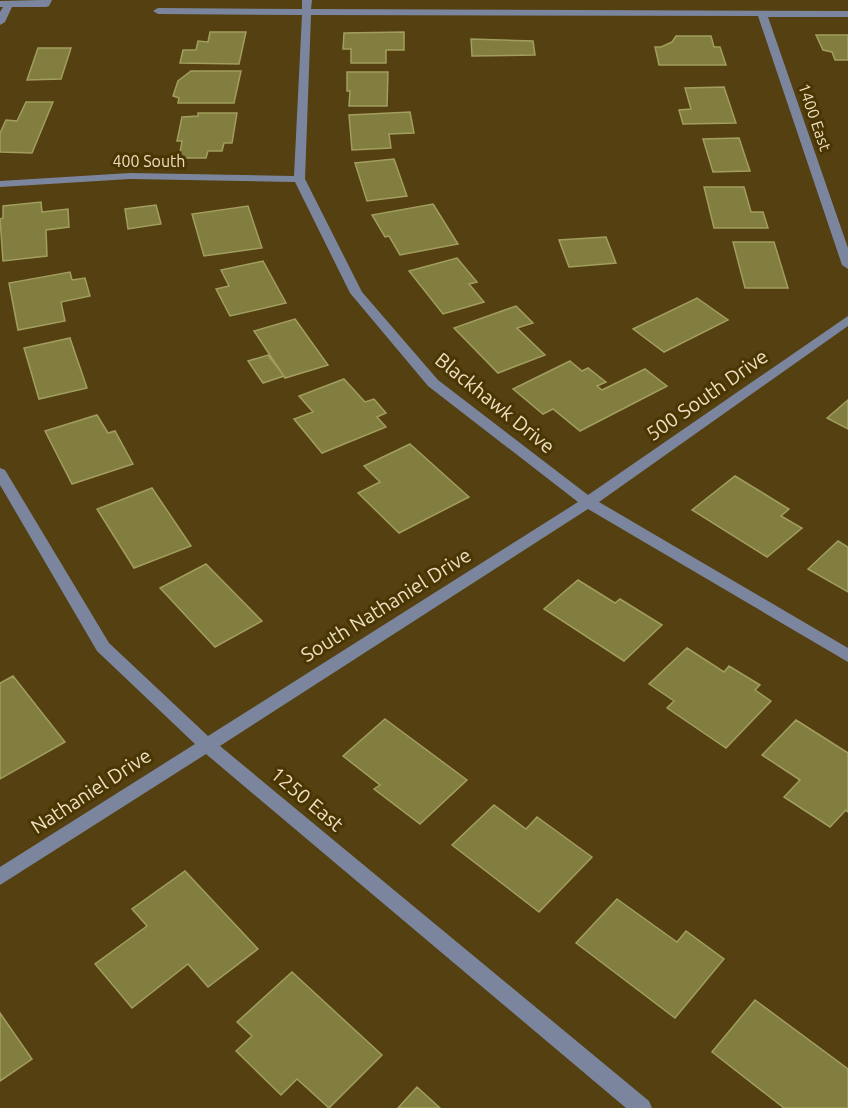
<svg xmlns="http://www.w3.org/2000/svg" width="848" height="1108" font-family="Ubuntu,sans-serif">
  <rect width="100%" height="100%" fill="#544011"/>
  <!-- building -->
  <path fill="#827e3f" stroke="#a19e5e" stroke-width="1.5" d="M 210,32 L 246,32 L 239,64 L 180,63 L 183,50 L 196,50 L 198,41 L 208,42 Z
    M 404,32 L 404,50 L 386,50 L 386,63 L 351,63 L 351,49 L 343,49 L 344,33 Z
    M 816,35 L 848,35 L 848,60 L 835,60 L 832,52 L 823,50 Z
    M 676,36 L 711,36 L 714,47 L 720,47 L 726,65 L 659,65 L 655,47 L 661,47 L 672,42 Z
    M 471,39 L 533,41 L 535,55 L 472,56 Z
    M 38,48 L 71,48 L 61,79 L 27,80 Z
    M 191,71 L 241,71 L 234,103 L 178,103 L 179,98 L 173,96 L 178,81 Z
    M 347,72 L 388,72 L 387,106 L 349,106 L 350,91 L 347,91 Z
    M 724,87 L 736,123 L 683,124 L 679,110 L 691,109 L 685,88 Z
    M 26,102 L 53,102 L 32,153 L 0,152 L 0,133 L 6,120 L 17,121 Z
    M 410,112 L 414,133 L 389,134 L 391,148 L 352,150 L 349,115 Z
    M 198,113 L 237,113 L 232,143 L 224,143 L 222,151 L 208,151 L 206,158 L 179,158 L 182,141 L 177,141 L 182,117 L 198,116 Z
    M 739,138 L 750,171 L 713,172 L 703,139 Z
    M 394,159 L 407,196 L 367,201 L 355,163 Z
    M 704,187 L 744,187 L 751,212 L 763,212 L 768,228 L 714,228 Z
    M 41,202 L 42,212 L 68,209 L 69,227 L 46,230 L 47,256 L 3,261 L 0,219 L 3,218 L 3,206 Z
    M 433,204 L 458,244 L 400,255 L 389,236 L 385,237 L 372,215 Z
    M 156,205 L 161,224 L 128,229 L 125,209 Z
    M 248,206 L 262,248 L 204,256 L 192,214 Z
    M 606,237 L 616,263 L 569,267 L 559,240 Z
    M 733,242 L 774,242 L 788,288 L 745,288 Z
    M 457,258 L 477,282 L 469,284 L 484,302 L 443,314 L 409,271 Z
    M 263,261 L 286,303 L 230,316 L 216,289 L 229,286 L 221,270 Z
    M 70,272 L 72,280 L 85,278 L 90,296 L 61,302 L 65,321 L 18,330 L 9,283 Z
    M 697,298 L 728,320 L 664,352 L 633,329 Z
    M 516,306 L 533,323 L 517,328 L 545,355 L 498,373 L 454,328 Z
    M 295,319 L 328,365 L 285,378 L 254,331 Z
    M 70,338 L 87,388 L 39,399 L 24,348 Z
    M 268,355 L 284,376 L 263,383 L 248,361 Z
    M 570,361 L 582,371 L 588,368 L 606,382 L 597,386 L 602,390 L 645,369 L 667,386 L 580,431 L 553,409 L 543,414 L 513,389 Z
    M 344,379 L 365,402 L 374,399 L 386,413 L 377,417 L 386,427 L 322,453 L 294,419 L 313,412 L 299,396 Z
    M 848,400 L 848,429 L 827,418 Z
    M 97,415 L 108,433 L 115,431 L 133,464 L 72,484 L 45,431 Z
    M 410,444 L 469,497 L 399,533 L 358,493 L 380,482 L 364,466 Z
    M 735,476 L 789,509 L 781,516 L 802,528 L 767,557 L 692,510 Z
    M 152,488 L 191,546 L 134,568 L 97,509 Z
    M 838,541 L 848,547 L 848,592 L 808,569 Z
    M 206,564 L 262,621 L 215,647 L 160,588 Z
    M 578,580 L 615,603 L 620,599 L 662,625 L 624,661 L 544,609 Z
    M 687,648 L 724,672 L 729,666 L 760,685 L 755,690 L 771,701 L 726,748 L 667,708 L 674,701 L 649,684 Z
    M 13,676 L 65,742 L 0,779 L 0,683 Z
    M 385,719 L 467,780 L 420,824 L 374,789 L 380,785 L 343,756 Z
    M 796,720 L 848,753 L 848,812 L 846,810 L 830,827 L 784,797 L 800,780 L 762,755 Z
    M 494,805 L 526,829 L 537,817 L 592,857 L 539,912 L 452,845 Z
    M 185,871 L 258,949 L 208,987 L 188,964 L 132,1008 L 95,964 L 147,926 L 132,909 Z
    M 617,899 L 677,942 L 686,931 L 724,959 L 675,1018 L 576,943 Z
    M 292,972 L 382,1055 L 329,1108 L 297,1079 L 281,1095 L 236,1051 L 252,1036 L 237,1022 Z
    M 755,1000 L 848,1069 L 848,1108 L 784,1108 L 712,1052 Z
    M 0,1013 L 32,1059 L 0,1081 Z
    M 417,1087 L 440,1108 L 398,1108 Z"/>
  <g fill="none" stroke-linecap="round" stroke-linejoin="round">
    <!-- minor -->
    <path fill="#7b869e" fill-rule="evenodd" d="M 42,0 L 52,0 L 49,6 L 46,7 L 12,7 L 5,22 L 0,25 L 0,12 L 3,7 L 0,7 L 0,1 Z
      M 302,0 L 312,0 L 311,9 L 848,11 L 848,17 L 768,17 L 848,248 L 848,269 L 842,265 L 758,16 L 311,15 L 305,179 L 362,292 L 438,380 L 588,495 L 848,316 L 848,326 L 599,502 L 848,648 L 848,662 L 588,509 L 220,746 L 649,1101 L 652,1108 L 626,1108 L 206,754 L 0,885 L 0,867 L 195,744 L 97,651 L 0,485 L 0,468 L 5,470 L 109,643 L 208,736 L 578,502 L 428,386 L 350,293 L 295,182 L 130,179 L 0,187 L 0,181 L 130,173 L 294,176 L 302,15 L 158,14 L 153,11 L 158,8 L 302,9 Z"/>
  </g>
  <g text-anchor="middle" stroke-width="6" stroke-linejoin="round" paint-order="stroke">
    <!-- far-street labels -->
    <g font-size="16" fill="#eddfc1" stroke="#493603">
      <text transform="translate(815 117) rotate(71)" y="6">1400 East</text>
      <text x="149" y="167">400 South</text>
    </g>
    <!-- street labels -->
    <g font-size="20" fill="#eddfc1" stroke="#493603">
      <text transform="translate(707 395) rotate(-35)" y="7">500 South Drive</text>
      <text transform="translate(495 403) rotate(39)" y="7">Blackhawk Drive</text>
      <text transform="translate(386 605) rotate(-32)" y="7">South Nathaniel Drive</text>
      <text transform="translate(91 791) rotate(-33)" y="7">Nathaniel Drive</text>
      <text transform="translate(307 799) rotate(40)" y="7">1250 East</text>
    </g>
  </g>
</svg>
